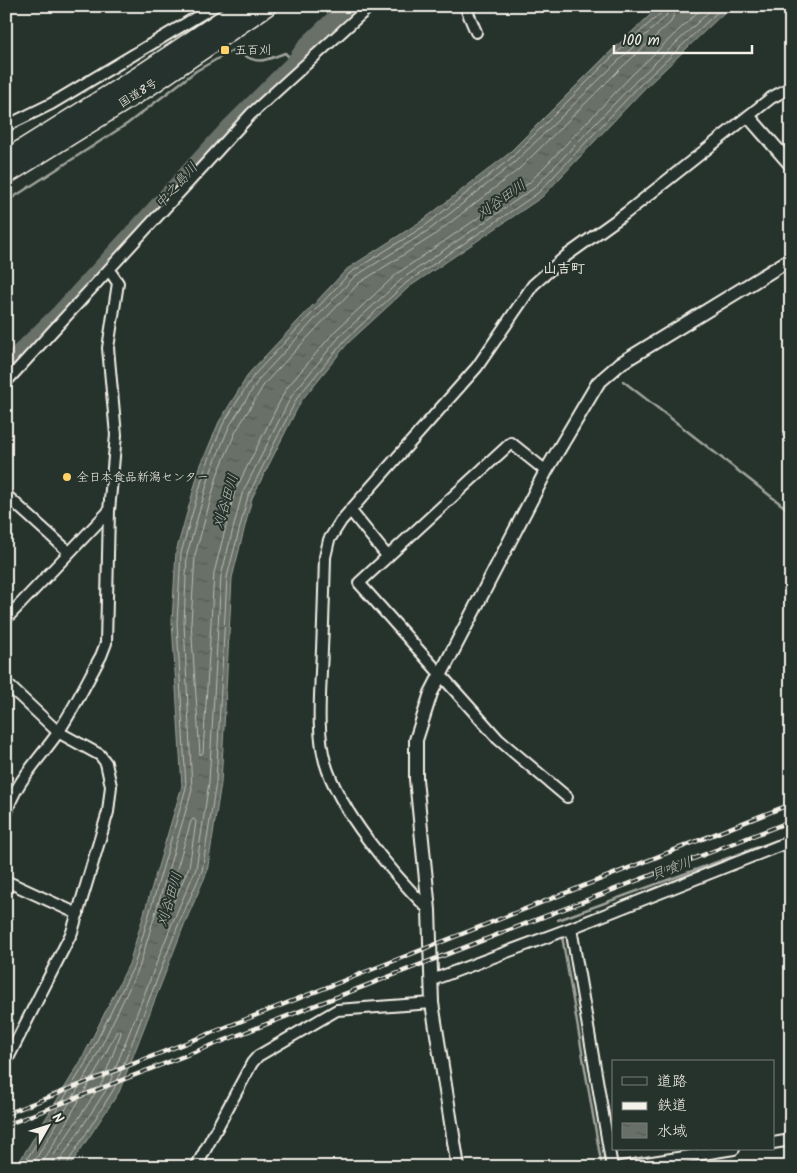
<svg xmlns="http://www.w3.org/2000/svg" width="797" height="1173" font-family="Kalam,'Klee One',sans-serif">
  <defs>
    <pattern id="water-ripples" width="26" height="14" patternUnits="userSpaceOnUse" patternTransform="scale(1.25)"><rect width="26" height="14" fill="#676f68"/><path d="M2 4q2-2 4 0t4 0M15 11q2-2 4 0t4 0" fill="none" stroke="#565a55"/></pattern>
  </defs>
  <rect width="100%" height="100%" fill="#26332d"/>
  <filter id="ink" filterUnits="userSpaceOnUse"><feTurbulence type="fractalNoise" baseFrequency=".02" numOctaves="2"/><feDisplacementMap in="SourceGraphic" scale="10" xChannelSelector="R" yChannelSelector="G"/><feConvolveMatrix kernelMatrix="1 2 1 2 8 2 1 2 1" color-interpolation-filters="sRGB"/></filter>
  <g filter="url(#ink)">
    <!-- water -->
    <path fill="url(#water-ripples)" stroke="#9fa39b" d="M 660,6 L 731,6 L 644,89 L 542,197 L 409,287 L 348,343 L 301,401 L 252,498 L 232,578 L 221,783 L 207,872 L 184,925 L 119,1092 L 69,1167 L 16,1167 L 81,1061 L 129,964 L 182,786 L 172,622 L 176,552 L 200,467 L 219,422 L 250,372 L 347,269 L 423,220 L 507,155 L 607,55 Z"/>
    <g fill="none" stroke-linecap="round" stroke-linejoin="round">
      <!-- shore -->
      <path stroke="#bcbdb5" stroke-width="1" d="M 677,6 L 671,22 L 620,69 L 519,169 L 433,236 L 359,283 L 265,383 L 236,431 L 218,473 L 195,555 L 191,623 L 200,755 L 203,753 L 214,573 L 235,491 L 286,389 L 335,331 L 398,273 L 529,183 L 631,76 L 704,6
        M 194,819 L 196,822 L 189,867 L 171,908 L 168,909 L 166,906 L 191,821 Z
        M 22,1167 L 85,1064 L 134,966 L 186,788 L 177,623 L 181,553 L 205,469 L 223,424 L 254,375 L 350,273 L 426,225 L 510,159 L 610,59 L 662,12 L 663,6
        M 31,1167 L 91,1067 L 139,968 L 192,790 L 184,623 L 187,554 L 211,471 L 229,427 L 259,379 L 354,277 L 429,230 L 514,163 L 615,64 L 666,16 L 670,6
        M 40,1167 L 97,1070 L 117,1031 L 120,1030 L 121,1033 L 102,1083 L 54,1155 L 51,1167
        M 59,1167 L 61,1159 L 108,1087 L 173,921 L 196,869 L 209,782 L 221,576 L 242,494 L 292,395 L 340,336 L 402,279 L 534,188 L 636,81 L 715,6
        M 65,1167 L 114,1089 L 179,923 L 202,871 L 216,782 L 227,577 L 248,496 L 297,398 L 345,340 L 406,283 L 538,193 L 640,85 L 724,6"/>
      <!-- stream -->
      <path stroke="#9fa39b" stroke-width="2.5" d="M 6,202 L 127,124 L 196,71 L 233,50 C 259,63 257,64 285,53 L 294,62
        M 623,381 L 791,512
        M 558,920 L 791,835
        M 562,936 L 602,1167"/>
      <!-- river -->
      <path stroke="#676f68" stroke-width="16" d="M 6,365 L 59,313 L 229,127 L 294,62 L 307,44 L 347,6"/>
      <defs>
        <path id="minor" d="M 465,6 L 476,32
          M 6,126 L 51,104 L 215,6
          M 6,382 L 251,114 L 370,6
          M 546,471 L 511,443 L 359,583 L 498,739 L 567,797
          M 6,495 L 69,552
          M 350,510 L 388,557
          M 6,619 L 109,511 L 116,435 L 108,348 L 118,283 L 109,270
          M 6,683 L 58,732 L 100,755 L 106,763 L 111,786 L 108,812 L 72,932 L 6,1062
          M 6,815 C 14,783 39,760 57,734 C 74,709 87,681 101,656 L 106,643 L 109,511
          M 6,881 L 78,914
          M 429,910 C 393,874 339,811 325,762 C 317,733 320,700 321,671 C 323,633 324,595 325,557 L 329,540 L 341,521 L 477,367 L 533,285 L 566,256 L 626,213 L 771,98 L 791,87
          M 571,928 L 612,1167
          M 432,980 L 571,928 L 791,841
          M 773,1143 L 791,1140
          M 196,1167 L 252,1063 L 258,1056 L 337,1010 L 432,1003
          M 621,1167 L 734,1149"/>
        <path id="tertiary" d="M 749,117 L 791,165
          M 458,1167 L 432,1003 L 429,910 L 416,779 L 416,740 L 431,693 L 546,471 L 598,383 L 621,363 L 791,259"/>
        <path id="trunk" d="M 6,159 L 137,77 L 243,6
          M 6,175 L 148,87 L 267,6"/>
      </defs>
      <!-- minor casing -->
      <use href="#minor" stroke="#f4f1e8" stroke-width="14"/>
      <!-- tertiary casing -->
      <use href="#tertiary" stroke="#f4f1e8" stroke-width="16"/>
      <!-- trunk casing -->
      <use href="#trunk" stroke="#f4f1e8" stroke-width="21"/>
      <!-- minor -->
      <use href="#minor" stroke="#26332d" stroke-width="10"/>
      <!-- tertiary -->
      <use href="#tertiary" stroke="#26332d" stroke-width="12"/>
      <!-- trunk -->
      <use href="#trunk" stroke="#26332d" stroke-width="18"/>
      <defs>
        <path id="rail" d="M 6,1114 L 791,804
          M 6,1125 L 791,821"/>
      </defs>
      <!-- rail casing -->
      <use href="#rail" stroke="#f4f1e8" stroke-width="4.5"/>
      <!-- rail -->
      <use href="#rail" stroke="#26332d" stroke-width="2.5" stroke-dasharray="8" stroke-linecap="butt"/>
    </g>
  </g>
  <!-- markers -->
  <g fill="#ffd166" stroke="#26332d" stroke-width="2">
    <rect x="220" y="45" width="10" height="10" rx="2.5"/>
    <circle cx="67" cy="477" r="5"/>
  </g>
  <g text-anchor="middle" stroke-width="4" stroke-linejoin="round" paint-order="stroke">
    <!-- poi labels -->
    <g font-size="12" fill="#f4f1e8" stroke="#26332d" text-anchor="start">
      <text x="235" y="54">五百刈</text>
      <text x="77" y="481">全日本食品新潟センター</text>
    </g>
    <!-- street labels -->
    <g font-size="12" fill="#f4f1e8" stroke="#26332d">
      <text transform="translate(138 93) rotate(-32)" y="4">国道8号</text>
    </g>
    <!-- water labels -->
    <g font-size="14" font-style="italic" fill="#bcbdb5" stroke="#26332d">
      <text transform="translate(176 185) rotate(-48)" y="5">中之島川</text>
      <text transform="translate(501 199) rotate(-35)" y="5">刈谷田川</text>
      <text transform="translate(225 501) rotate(-73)" y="5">刈谷田川</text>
      <text transform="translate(671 868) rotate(-20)" y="5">貝喰川</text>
      <text transform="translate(169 899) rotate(-73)" y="5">刈谷田川</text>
    </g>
    <!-- neighbourhood labels -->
    <g font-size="14" font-weight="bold" fill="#f4f1e8" stroke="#26332d">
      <text x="564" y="273">山吉町</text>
    </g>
  </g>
  <!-- margin -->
  <rect width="797" height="1173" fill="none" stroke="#26332d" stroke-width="25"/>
  <rect x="12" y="12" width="772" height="1148" fill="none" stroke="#f4f1e8" stroke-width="2" filter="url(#ink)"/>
  <!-- legend -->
  <rect x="612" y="1060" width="162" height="90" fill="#26332d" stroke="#787f78"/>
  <rect x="622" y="1077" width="25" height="8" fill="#26332d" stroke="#787f78"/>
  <text x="657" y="1086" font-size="15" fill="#f4f1e8">道路</text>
  <rect x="622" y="1102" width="25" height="8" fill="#f4f1e8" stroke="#787f78"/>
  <text x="657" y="1110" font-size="15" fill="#f4f1e8">鉄道</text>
  <rect x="622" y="1123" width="25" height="15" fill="url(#water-ripples)" stroke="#787f78"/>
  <text x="657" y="1136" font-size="15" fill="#f4f1e8">水域</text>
  <!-- north arrow -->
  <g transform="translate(48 1126) rotate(51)" stroke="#26332d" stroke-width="4" paint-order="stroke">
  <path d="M0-4L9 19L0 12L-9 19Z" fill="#f4f1e8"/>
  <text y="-8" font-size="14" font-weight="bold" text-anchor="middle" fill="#f4f1e8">N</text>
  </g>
  <!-- scale -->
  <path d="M614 45v8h138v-8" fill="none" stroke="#f4f1e8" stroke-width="2.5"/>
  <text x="622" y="45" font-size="15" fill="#f4f1e8" stroke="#26332d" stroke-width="4" paint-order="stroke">100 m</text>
</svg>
